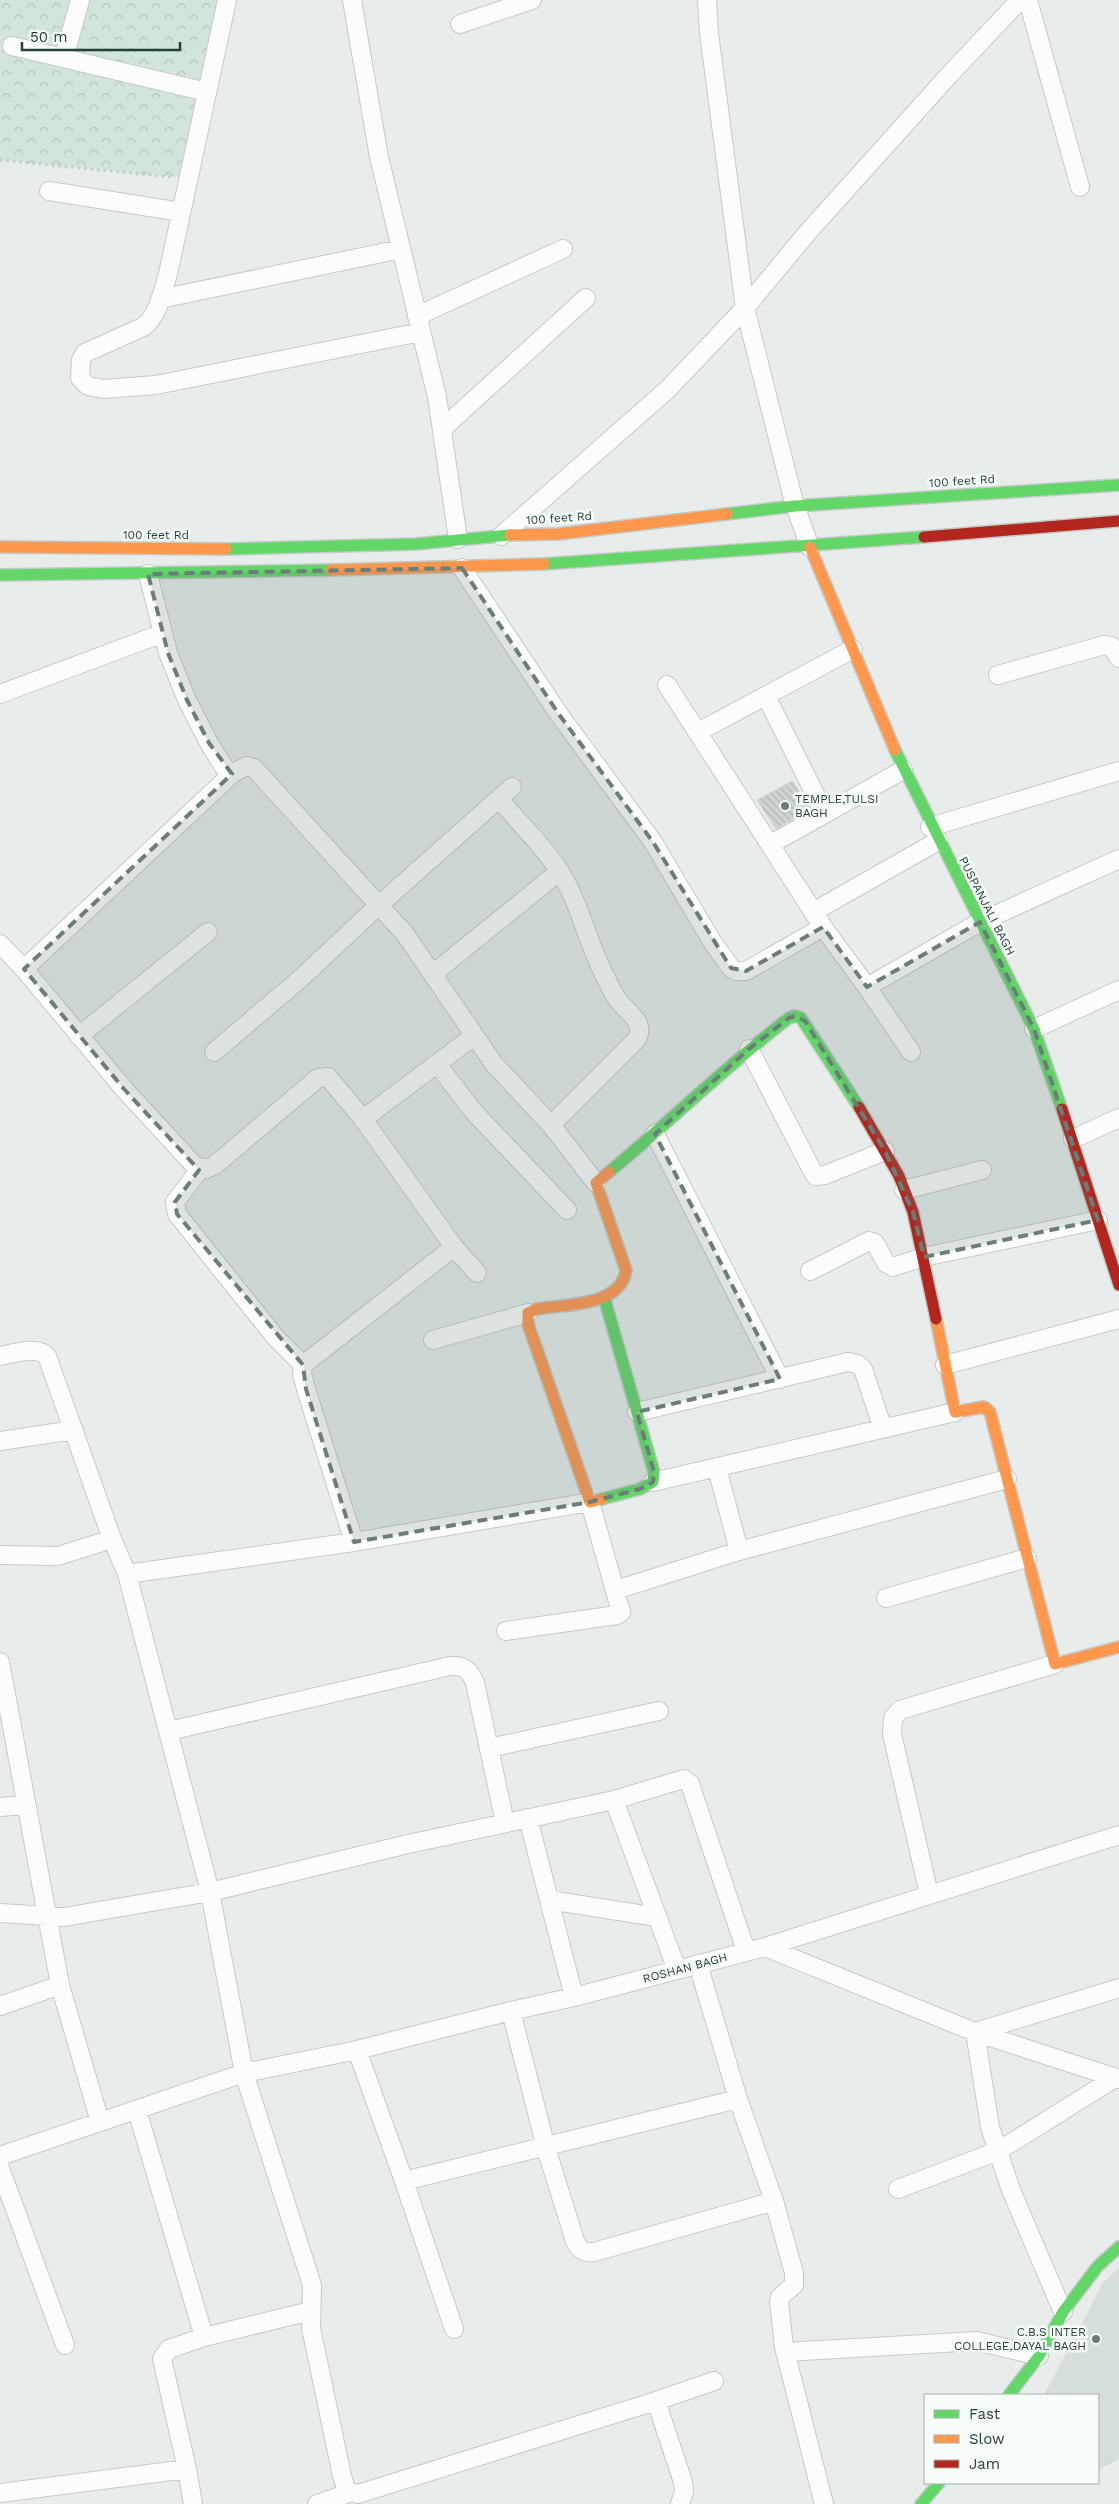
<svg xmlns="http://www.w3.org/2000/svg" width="1119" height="2504" font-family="'Work Sans',sans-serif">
  <defs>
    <pattern id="forest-crowns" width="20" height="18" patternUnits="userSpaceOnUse" patternTransform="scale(1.25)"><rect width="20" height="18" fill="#d1e6d8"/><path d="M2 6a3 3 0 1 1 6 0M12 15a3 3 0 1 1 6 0" fill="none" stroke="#b3c6ba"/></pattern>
    <pattern id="building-back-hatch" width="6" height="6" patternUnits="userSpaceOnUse" patternTransform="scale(1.25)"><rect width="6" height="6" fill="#cfd4d2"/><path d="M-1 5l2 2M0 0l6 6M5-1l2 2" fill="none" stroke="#b2b7b5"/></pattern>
  </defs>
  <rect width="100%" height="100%" fill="#e8edeb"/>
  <!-- built -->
  <path fill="#d6dedb" d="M 1119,2268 L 1119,2459 L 1098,2470 L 1098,2395 L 1044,2395 L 1103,2283 Z"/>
  <!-- forest -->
  <path fill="url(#forest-crowns)" d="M 0,0 L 232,0 L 198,179 L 0,160 Z"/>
  <!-- building -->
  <path fill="url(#building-back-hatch)" stroke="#d1d6d4" d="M 792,781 L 811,809 L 776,829 L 757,800 Z"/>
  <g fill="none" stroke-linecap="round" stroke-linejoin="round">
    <defs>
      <path id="street" d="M 227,0 L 168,274 C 162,293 159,315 143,327 L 85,353 L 81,360 L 80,378 L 88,386 L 104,389 L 156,385 L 421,332
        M 352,0 L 379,157 L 437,397 L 458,539
        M 707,0 L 709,33 L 745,308 L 795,506 L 810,547
        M 1028,0 L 1080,187
        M 460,24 L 532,0
        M 12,46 L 207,92
        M 64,58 L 80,0
        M 49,191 L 181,212
        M 160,299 L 401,249
        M 417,316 L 563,249
        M 442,429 L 586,298
        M 501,536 L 668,389 L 745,308 L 808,232 L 950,74 L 1020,0
        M 462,568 L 558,713 L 653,842 L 713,943 L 731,968 L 736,971 L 746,971 L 823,927
        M 148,574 L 168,653 L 187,700 L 209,743 L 224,767 L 232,774
        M 998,675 L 1104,645 L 1111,646 L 1119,658
        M 667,685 L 823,927 L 867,987
        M 0,694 L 163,633
        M 766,696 L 825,814
        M 698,732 L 853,649
        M 499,799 C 519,823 544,846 560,872 C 581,905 588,946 607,980 C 610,987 613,994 618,1000 C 628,1013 647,1023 636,1040 L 551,1125
        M 930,827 L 1119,771
        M 771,844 L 903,770
        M 813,912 L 938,841
        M 0,944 L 24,969 L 124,1089 L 194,1165 L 206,1169 L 215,1165 L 318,1078 L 328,1077 L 363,1119 L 454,1247 L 477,1273
        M 24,969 L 232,774 L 246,766 L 254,768 L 405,934 L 494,1064 L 551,1125 L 596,1183
        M 434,973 L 560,871
        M 1034,1029 L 1119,990
        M 79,1036 L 208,932
        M 749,1049 L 813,1172 L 816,1176 L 825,1175 L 885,1151
        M 214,1052 L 300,979 L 379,905 L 512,787
        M 911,1052 L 867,987 L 980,922 L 1119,859
        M 437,1064 L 473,1111 L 567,1210
        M 363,1119 L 474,1036
        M 655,1134 L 780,1379
        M 1073,1139 L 1119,1118
        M 201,1168 L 175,1202 L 177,1214 L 276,1338 L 303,1365
        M 904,1190 L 982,1170
        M 810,1271 L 869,1241 L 875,1243 L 886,1263 L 893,1267 L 924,1257 L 1098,1220
        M 433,1340 L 528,1313
        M 0,1356 C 13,1354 36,1345 47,1356 L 112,1539
        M 945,1365 L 1119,1319
        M 637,1412 L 848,1362 L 857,1364 L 863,1369 L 883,1429
        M 0,1441 L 74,1430
        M 717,1468 L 739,1551 L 1007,1479
        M 653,1482 L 955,1412
        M 354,1542 L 306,1389 L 302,1374 L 303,1365 L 454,1247
        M 0,1555 L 58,1556 L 112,1539 L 127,1574 L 210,1892 L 244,2073 L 312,2285 L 311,2328 L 342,2476 L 347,2491 L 358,2494 L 656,2401 L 683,2482 L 684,2492 L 680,2504
        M 127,1574 L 354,1542 L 590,1502 L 621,1612 L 617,1615 L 506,1631
        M 616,1590 L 739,1551
        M 886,1598 L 1027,1558
        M 0,1662 L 60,1985 L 100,2122
        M 169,1731 L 450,1666 C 464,1665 470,1670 475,1683 L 505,1823
        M 489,1748 L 659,1711
        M 0,1807 L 25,1805
        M 528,1818 L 574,1997
        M 929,1894 L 892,1734 L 893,1718 L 900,1710 L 1055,1664
        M 549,1900 L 657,1917
        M 0,1913 L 64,1917 L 210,1892 L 408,1844 L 614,1800
        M 765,1947 L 975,2032 L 1119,1988
        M 698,1964 L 738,2099 L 774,2201 L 794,2273 L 794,2285 L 780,2297 L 779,2302 L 784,2347 L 824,2504
        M 677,1970 L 614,1800 L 684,1779 L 690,1784 L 746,1951
        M 0,2006 L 60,1985
        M 511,2011 L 546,2148 L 575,2241 C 579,2250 584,2253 594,2252 L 774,2201
        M 357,2050 L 404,2181 L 738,2099
        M 137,2110 L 204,2337 L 311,2311
        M 0,2156 L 244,2073 L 357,2050 L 511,2011 L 574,1997 L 765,1947 L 1119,1835
        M 0,2168 L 65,2345
        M 404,2181 L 454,2329
        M 898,2189 L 998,2151 L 1115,2078
        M 1063,2312 L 1011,2190 L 990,2127 L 975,2032 L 1119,2079
        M 785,2352 L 977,2341 L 1039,2356
        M 656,2401 L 714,2381
        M 0,2493 L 187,2469
        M 193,2504 L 187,2469 L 162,2359 L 169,2349 L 204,2337
        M 317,2504 L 349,2493"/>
      <path id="fast" d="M 727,514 L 795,506 L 1119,485
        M 226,549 L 416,544 L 510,535
        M 544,564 L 924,537
        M 0,575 L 331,570
        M 895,750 L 1034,1029 L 1062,1109
        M 609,1172 C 670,1122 726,1066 789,1018 L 795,1016 L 801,1018 L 859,1107
        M 602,1499 L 640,1489 L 653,1482 L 654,1472 L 604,1297
        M 1009,2395 L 1039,2356 L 1063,2312 L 1098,2266 L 1119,2247
        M 921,2504 L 939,2483"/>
      <path id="slow" d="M 510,535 L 558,534 L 727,514
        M 0,547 L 226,549
        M 810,547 L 895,750
        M 331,570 L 544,564
        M 936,1319 L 955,1412 L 984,1407 L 990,1412 L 1055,1664 L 1119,1647
        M 602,1499 L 590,1502 L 528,1324 L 528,1313 L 537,1309 C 564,1304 621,1307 626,1270 L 596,1183 L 609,1172"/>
      <path id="jam" d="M 924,537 L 1119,521
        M 859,1107 L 899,1176 L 913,1212 L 936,1319
        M 1062,1109 L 1119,1285"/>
    </defs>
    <!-- street casing -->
    <use href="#street" stroke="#c5cac8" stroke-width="20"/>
    <!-- fast casing -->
    <use href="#fast" stroke="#c3cbc8" stroke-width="14"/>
    <!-- slow casing -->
    <use href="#slow" stroke="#c3cbc8" stroke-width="14"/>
    <!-- jam casing -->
    <use href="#jam" stroke="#c3cbc8" stroke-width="14"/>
    <!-- path -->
    <path stroke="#c3ccca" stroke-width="3" stroke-dasharray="2.5 4" stroke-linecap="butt" d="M 0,160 L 171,177"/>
    <!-- street -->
    <use href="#street" stroke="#fcfcfc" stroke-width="18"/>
    <!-- fast -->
    <use href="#fast" stroke="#63d668" stroke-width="11"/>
    <!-- slow -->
    <use href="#slow" stroke="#ff974d" stroke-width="11"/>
    <!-- jam -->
    <use href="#jam" stroke="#b3261e" stroke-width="11"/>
  </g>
  <!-- marked area -->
  <path fill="#697e78" fill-opacity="0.2" stroke="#697e78" stroke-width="4" stroke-dasharray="10 6" stroke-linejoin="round" d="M 462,568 L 558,713 L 653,842 L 731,968 L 746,971 L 823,927 L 867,987 L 980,922 L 1034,1029 L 1098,1220 L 924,1257 L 913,1212 L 885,1151 L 805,1021 L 796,1016 L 789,1018 L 749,1049 L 655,1134 L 780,1379 L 637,1412 L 654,1472 L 653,1482 L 640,1489 L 590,1502 L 354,1542 L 306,1389 L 303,1365 L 177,1214 L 175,1202 L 199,1170 L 124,1089 L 24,969 L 232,774 L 209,743 L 187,700 L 168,653 L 148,574 Z"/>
  <!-- markers -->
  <g fill="#697e78" stroke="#f7fbf9" stroke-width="2">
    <circle cx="785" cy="806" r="5"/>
    <circle cx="1096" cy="2339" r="5"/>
  </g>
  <g text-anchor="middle" stroke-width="5" stroke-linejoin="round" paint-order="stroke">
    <!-- street labels -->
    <g font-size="12" fill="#24423a" stroke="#f7fbf9">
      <text transform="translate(962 481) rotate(-4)" y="4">100 feet Rd</text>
      <text transform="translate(559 518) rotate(-4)" y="4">100 feet Rd</text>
      <text x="156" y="539">100 feet Rd</text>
      <text transform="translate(987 906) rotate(63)" y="4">PUSPANJALI BAGH</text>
      <text transform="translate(685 1968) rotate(-15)" y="4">ROSHAN BAGH</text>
    </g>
    <!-- poi labels -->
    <g font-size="12" fill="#24423a" stroke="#f7fbf9" text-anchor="start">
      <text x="795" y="803">TEMPLE,TULSI<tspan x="795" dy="14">BAGH</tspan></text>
      <text x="1086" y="2336" text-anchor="end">C.B.S INTER<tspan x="1086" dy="14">COLLEGE,DAYAL BAGH</tspan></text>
    </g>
  </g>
  <!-- legend -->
  <rect x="924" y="2394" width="175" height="90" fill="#f7fbf9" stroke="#a3b1ad"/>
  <rect x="934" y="2410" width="25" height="8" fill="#63d668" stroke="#a3b1ad"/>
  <text x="969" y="2419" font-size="15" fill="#24423a">Fast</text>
  <rect x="934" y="2435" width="25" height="8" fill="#ff974d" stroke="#a3b1ad"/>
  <text x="969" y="2444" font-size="15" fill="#24423a">Slow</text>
  <rect x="934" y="2460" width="25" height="8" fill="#b3261e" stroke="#a3b1ad"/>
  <text x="969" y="2469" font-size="15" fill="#24423a">Jam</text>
  <!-- scale -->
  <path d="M22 42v8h158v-8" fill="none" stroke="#24423a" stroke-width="2.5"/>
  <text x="30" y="42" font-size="15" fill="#24423a" stroke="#f7fbf9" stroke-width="4" paint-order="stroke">50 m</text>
</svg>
